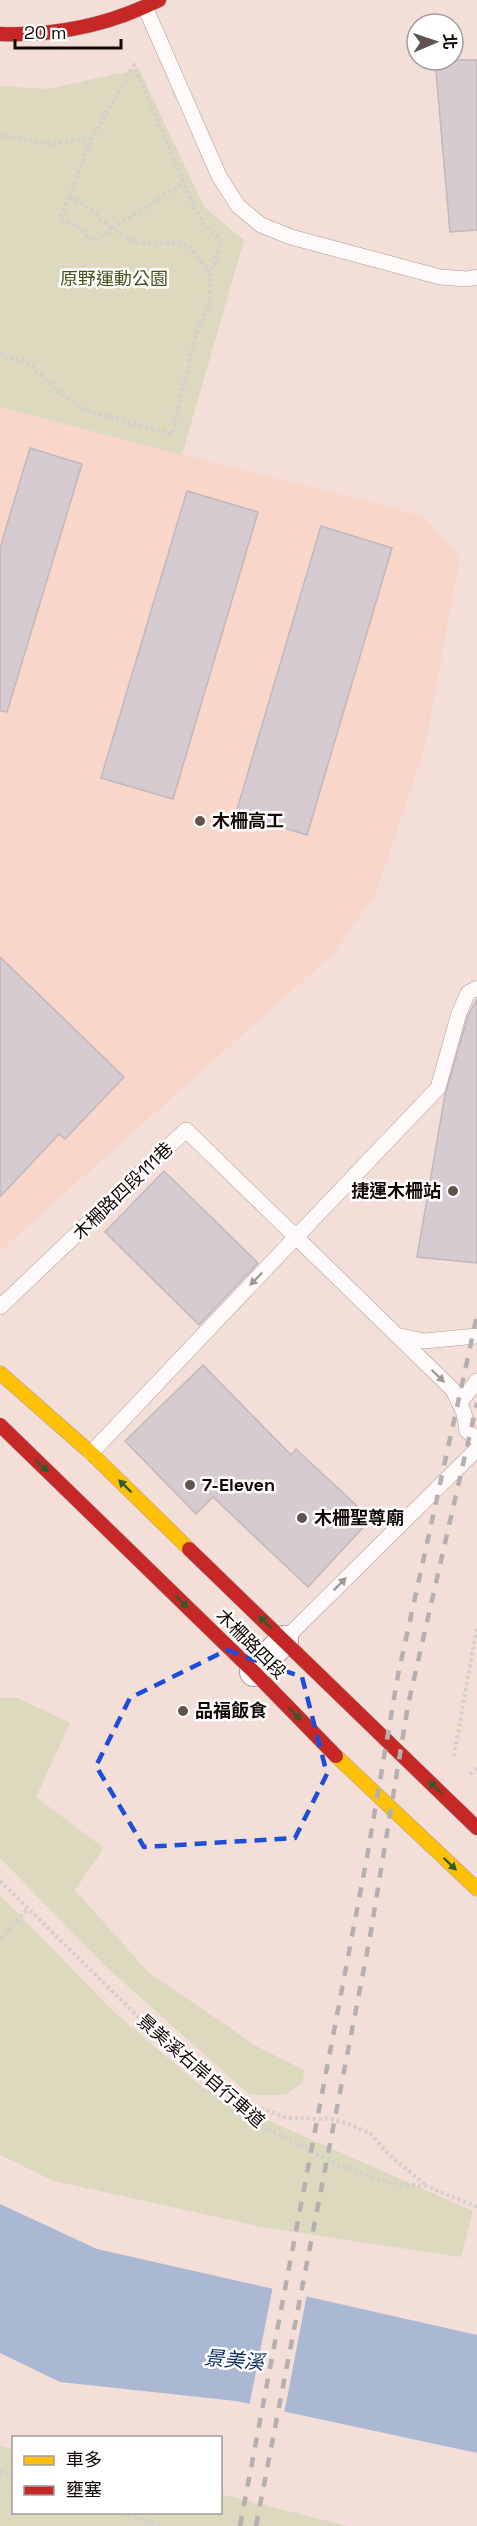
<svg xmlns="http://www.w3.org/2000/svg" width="477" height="2526" font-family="'Space Grotesk','Noto Sans TC',sans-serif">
  <rect width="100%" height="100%" fill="#f3dfd8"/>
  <!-- built -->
  <path fill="#f8d6ca" d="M 0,407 L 423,516 L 460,557 L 425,747 L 375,895 L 332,955 L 0,1251 Z"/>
  <!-- green -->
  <path fill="#dcd9bf" d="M 139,69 L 204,207 L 244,240 L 182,455 L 0,407 L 0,86 L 48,89 Z
    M 0,1698 L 18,1698 L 70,1723 L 36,1797 L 104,1848 L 75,1890 L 148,1972 L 258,2047 L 304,2070 L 303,2083 L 285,2095 L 250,2095 L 104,1965 L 0,1858 Z
    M 0,1895 L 113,2011 L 203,2088 L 256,2115 L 473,2211 L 461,2257 L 267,2228 L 54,2181 L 0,2155 Z
    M 0,2446 L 13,2449 L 14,2512 L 220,2512 L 221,2494 L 347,2526 L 0,2526 Z"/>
  <!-- water -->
  <path fill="#abb8d4" d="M 0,2204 L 97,2249 L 477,2335 L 477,2453 L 236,2401 L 60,2382 L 0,2353 Z"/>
  <!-- pier -->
  <path fill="#f3dfd8" d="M 273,2286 L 307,2294 L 284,2414 L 249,2407 Z"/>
  <!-- building -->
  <path fill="#d6cbd1" stroke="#c2b7ba" stroke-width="1.5" d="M 435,60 L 477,60 L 477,230 L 450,232 Z
    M 30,448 L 82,464 L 7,712 L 0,711 L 0,548 Z
    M 187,491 L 258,512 L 173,799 L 101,778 Z
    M 321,526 L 392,548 L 307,835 L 236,813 Z
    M 0,957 L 124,1077 L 65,1139 L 59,1134 L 0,1197 Z
    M 477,999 L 477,1263 L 417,1257 L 445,1095 L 468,1016 Z
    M 164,1171 L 258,1263 L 199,1325 L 105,1232 Z
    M 203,1365 L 291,1455 L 296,1449 L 371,1519 L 308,1587 L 213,1497 L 196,1514 L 125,1441 Z"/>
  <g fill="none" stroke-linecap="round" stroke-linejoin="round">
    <defs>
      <path id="lane" d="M 145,7 L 219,176 L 238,206 L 261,225 L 291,237 L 440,277 L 467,279 L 477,277
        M 0,1307 L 186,1130 L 296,1237 L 438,1088 L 459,1013 L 468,993 L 477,988
        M 396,1335 L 424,1341 L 477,1336
        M 460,1402 L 477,1381
        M 91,1453 L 296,1237 L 453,1390 L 464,1413 L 467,1431 L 477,1439
        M 284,1640 L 477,1449"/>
      <path id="street" d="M 254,1672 L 284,1640"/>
      <path id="slow" d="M 0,1373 L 91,1453 L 189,1549
        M 336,1756 L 477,1889"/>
      <path id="jam" d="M 0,34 C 56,36 109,25 159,0
        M 0,1425 L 254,1672 L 336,1756
        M 189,1549 L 477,1828"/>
    </defs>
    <!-- lane casing -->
    <use href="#lane" stroke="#ac9c97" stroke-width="16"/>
    <!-- street casing -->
    <use href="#street" stroke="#ac9c97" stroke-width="30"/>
    <!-- slow casing -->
    <use href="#slow" stroke="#ac9c97" stroke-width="15"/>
    <!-- jam casing -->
    <use href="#jam" stroke="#ac9c97" stroke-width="15"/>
    <!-- path -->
    <path stroke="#d4cfcd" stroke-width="4" stroke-dasharray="3 3" stroke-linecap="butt" d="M 0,135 L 50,144 L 92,138
      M 69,197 L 60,219 L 76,226 L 94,241 L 111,229 L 138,243 L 180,243 L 190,247 L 210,274
      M 0,353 L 3,357 L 25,360 L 55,389 L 87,411 L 172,434 L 196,334 L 209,306 L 210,274 L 222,242 L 203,223 L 194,207 L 134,65 L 92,138 L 69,197 L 86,205 L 111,229 L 184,183
      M 454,1756 L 477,1626
      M 470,1774 L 477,1768
      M 0,1881 L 176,2054 L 234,2099 L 260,2125 L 339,2165 L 392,2184 L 426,2186 L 477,2207
      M 0,1939 L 28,1909
      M 238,2100 L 287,2118 L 331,2119 L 349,2124 L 371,2134 L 389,2155 L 426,2185
      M 0,2471 L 14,2476
      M 117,2512 L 163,2526"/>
    <!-- lane -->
    <use href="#lane" stroke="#fdfaf9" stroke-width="15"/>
    <!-- street -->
    <use href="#street" stroke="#fdfaf9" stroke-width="28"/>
    <!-- slow -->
    <use href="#slow" stroke="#ffc107" stroke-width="14"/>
    <!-- jam -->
    <use href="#jam" stroke="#c62828" stroke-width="14"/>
    <!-- rail -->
    <path stroke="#b5b0af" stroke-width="4.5" stroke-dasharray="10 10" stroke-linecap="butt" d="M 240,2526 L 367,1857 L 398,1675 L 477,1316
      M 256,2526 L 370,1937 L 408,1705 L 477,1403"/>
  </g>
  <!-- one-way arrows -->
  <defs><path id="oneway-solid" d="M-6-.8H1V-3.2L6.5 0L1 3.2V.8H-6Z" transform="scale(1.5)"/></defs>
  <g fill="#a09997">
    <use href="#oneway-solid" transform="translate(256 1279) rotate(134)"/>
    <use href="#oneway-solid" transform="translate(438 1376) rotate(44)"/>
    <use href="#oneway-solid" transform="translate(340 1584) rotate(-45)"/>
  </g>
  <g fill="#305c2a">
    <use href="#oneway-solid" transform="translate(42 1466) rotate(44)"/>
    <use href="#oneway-solid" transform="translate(125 1486) rotate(-136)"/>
    <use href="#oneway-solid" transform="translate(182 1602) rotate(44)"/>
    <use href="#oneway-solid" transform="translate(265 1622) rotate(-136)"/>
    <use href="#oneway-solid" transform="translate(295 1714) rotate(46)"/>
    <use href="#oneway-solid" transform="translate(435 1787) rotate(-136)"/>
    <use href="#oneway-solid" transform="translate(450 1864) rotate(44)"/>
  </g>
  <!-- marked area -->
  <path fill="none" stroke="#1d4ed8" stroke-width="4.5" stroke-dasharray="12 8" stroke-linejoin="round" d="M 227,1650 L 302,1677 L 327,1774 L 295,1838 L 144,1847 L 96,1766 L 130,1698 Z"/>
  <!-- markers -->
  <g fill="#62534f" stroke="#fff" stroke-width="2">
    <circle cx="200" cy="821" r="6"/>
    <circle cx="453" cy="1191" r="6"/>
    <circle cx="190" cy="1485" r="6"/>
    <circle cx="302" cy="1518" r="6"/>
    <circle cx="183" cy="1711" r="6"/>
  </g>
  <g text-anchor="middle" stroke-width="5" stroke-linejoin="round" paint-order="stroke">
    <!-- park labels -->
    <g font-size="18" fill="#4a531a" stroke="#fff">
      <text x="114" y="285">原野運動公園</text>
    </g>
    <!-- poi labels -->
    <g font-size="18" font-weight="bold" fill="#140805" stroke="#fff" text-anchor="start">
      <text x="212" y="827">木柵高工</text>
      <text x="441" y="1197" text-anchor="end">捷運木柵站</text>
      <text x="202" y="1491">7-Eleven</text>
      <text x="314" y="1524">木柵聖尊廟</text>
      <text x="195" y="1717">品福飯食</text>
    </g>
    <!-- street labels -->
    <g font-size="18" fill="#140805" stroke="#fff">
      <text transform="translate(123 1191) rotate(-44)" y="6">木柵路四段111巷</text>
      <text transform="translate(251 1644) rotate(45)" y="6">木柵路四段</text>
      <text transform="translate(201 2071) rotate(41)" y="6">景美溪右岸自行車道</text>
    </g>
    <!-- water labels -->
    <g font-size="20" font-style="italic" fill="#06295d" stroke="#fff">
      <text transform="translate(234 2360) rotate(5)" y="7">景美溪</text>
    </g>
  </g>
  <!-- legend -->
  <rect x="12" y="2436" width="210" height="78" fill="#ffffff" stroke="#a19c9b" stroke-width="1.5"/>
  <rect x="24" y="2456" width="30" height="9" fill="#ffc107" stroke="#a19c9b" stroke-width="1.5"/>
  <text x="66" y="2466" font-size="18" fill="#140805">車多</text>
  <rect x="24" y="2486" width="30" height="9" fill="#c62828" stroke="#a19c9b" stroke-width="1.5"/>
  <text x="66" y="2496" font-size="18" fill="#140805">壅塞</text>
  <!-- north arrow -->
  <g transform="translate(435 42) rotate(88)"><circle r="28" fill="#ffffff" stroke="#a19c9b" stroke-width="1.5"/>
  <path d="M0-4.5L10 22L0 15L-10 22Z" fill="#62534f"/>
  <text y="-9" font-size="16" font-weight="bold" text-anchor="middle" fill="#140805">北</text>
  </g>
  <!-- scale -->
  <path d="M15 39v9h106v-9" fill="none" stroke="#140805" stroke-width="3"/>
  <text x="24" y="39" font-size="18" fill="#140805" stroke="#ffffff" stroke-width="4.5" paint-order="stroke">20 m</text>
</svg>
